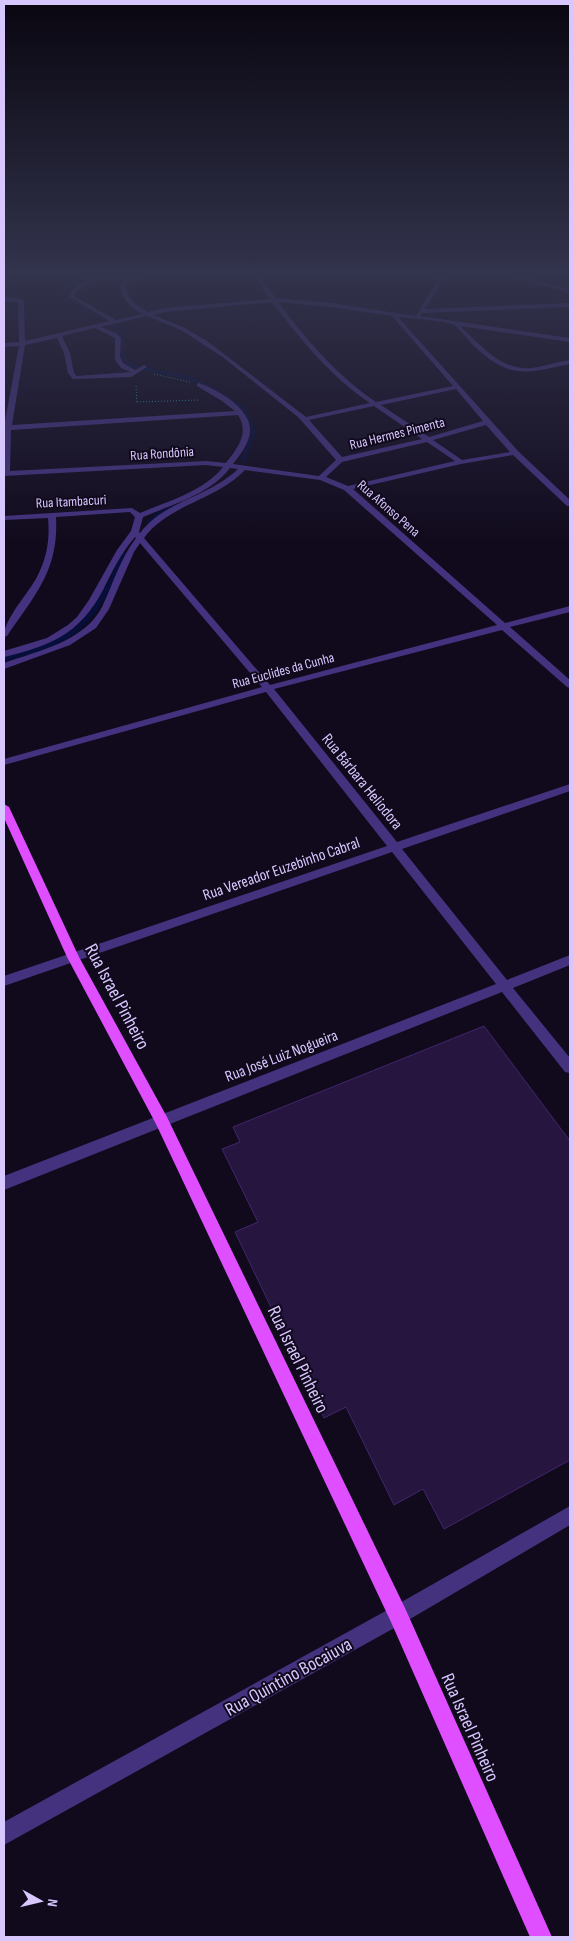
<svg xmlns="http://www.w3.org/2000/svg" width="574" height="1941" font-family="'Sofia Sans Condensed',sans-serif">
  <rect width="100%" height="100%" fill="#110a1d"/>
  <g fill="none" stroke-linecap="round" stroke-linejoin="round">
    <!-- stream-far2 -->
    <path stroke="#060f3b" stroke-width="3" d="M 114,275 L 129,272
      M 99,278 C 87,281 71,283 62,292 C 67,305 90,312 102,319
      M 112,325 L 123,334 L 122,355 L 127,364 C 145,370 163,372 181,376 C 205,382 224,395 244,409 L 245,412"/>
    <!-- stream-far1 -->
    <path stroke="#060f3b" stroke-width="4" d="M 243,460 L 254,433 L 245,411
      M 149,522 L 157,515 L 173,507
      M 107,590 L 124,553"/>
    <!-- stream -->
    <path stroke="#060f3b" stroke-width="5" d="M 4,659 C 55,644 82,639 107,588"/>
  </g>
  <!-- building -->
  <path fill="#26153f" stroke="#42266d" d="M 484,1026 L 570,1141 L 570,1460 L 444,1529 L 423,1489 L 394,1505 L 346,1407 L 324,1418 L 235,1232 L 258,1222 L 222,1149 L 240,1142 L 233,1127 Z"/>
  <g fill="none" stroke-linecap="round" stroke-linejoin="round">
    <!-- path -->
    <path stroke="#26a1b4" stroke-width="1" stroke-dasharray="1 2" stroke-linecap="butt" d="M 154,374 L 190,382
      M 136,386 L 137,404
      M 137,402 L 199,400"/>
    <!-- minor -->
    <path fill="#44327f" fill-rule="evenodd" d="M 149,272 L 157,272 L 126,285 C 127,299 136,305 148,312 L 165,308 L 270,299 L 251,272 L 256,272 L 276,298 L 331,303 L 416,316 L 440,276 L 437,272 L 442,272 L 444,274 L 492,272 L 445,277 L 425,309 L 570,303 L 570,307 L 422,313 L 420,316 L 570,338 L 570,342 L 460,326 C 481,345 500,371 532,368 C 545,366 557,362 570,360 L 570,364 C 526,373 510,380 474,346 C 468,340 460,328 452,324 C 444,321 409,318 398,317 L 518,451 L 570,500 L 570,506 L 567,506 L 513,455 L 461,464 L 353,489 L 505,623 L 570,606 L 570,612 L 510,627 L 570,680 L 570,688 L 567,687 L 502,630 L 274,689 L 397,842 L 570,784 L 570,791 L 402,849 L 507,980 L 570,955 L 570,965 L 513,988 L 570,1058 L 570,1073 L 565,1072 L 502,992 L 4,1190 L 4,1176 L 496,984 L 392,852 L 4,986 L 4,976 L 387,846 L 266,692 L 4,765 L 4,759 L 262,687 L 140,543 L 134,552 L 109,609 L 96,628 L 70,645 L 4,669 L 4,663 C 37,651 84,642 102,607 C 113,584 120,559 136,538 L 135,537 C 121,553 112,572 103,590 C 80,634 50,646 4,657 L 4,651 L 47,638 L 68,625 L 77,617 L 89,600 L 117,550 L 131,531 L 135,517 L 130,512 L 56,517 C 59,570 35,595 7,636 L 4,637 C 3,620 28,594 37,577 C 47,557 50,540 48,518 L 4,520 L 4,516 L 132,508 L 140,513 C 168,501 203,492 223,467 L 206,465 L 4,476 L 4,426 L 19,346 L 4,347 L 4,343 L 19,342 L 18,302 L 4,301 L 4,297 L 24,300 L 25,341 L 110,321 L 68,296 C 80,276 113,275 134,272 L 137,274 C 119,283 86,275 74,296 L 116,320 L 142,314 C 129,306 121,299 120,284 L 127,279 ZM 272,302 C 300,339 331,377 370,403 L 306,417 L 207,341 L 185,328 L 153,315 L 165,312 ZM 278,302 L 331,307 L 392,316 L 453,386 L 376,402 C 337,376 306,339 278,302 ZM 147,316 L 181,330 L 224,358 L 298,417 L 336,460 L 319,476 L 233,464 C 240,455 248,445 250,433 C 253,409 218,390 199,383 L 197,384 L 197,386 L 222,401 L 235,411 L 12,425 L 25,345 L 57,338 L 64,353 L 68,373 L 73,379 L 131,377 L 147,367 L 144,365 L 135,370 L 123,363 L 120,356 L 121,338 L 116,333 L 101,327 ZM 95,328 L 115,338 L 115,360 L 121,368 L 131,372 L 77,376 L 74,373 L 70,353 L 62,336 ZM 456,389 L 483,421 L 429,437 L 381,405 ZM 374,406 L 422,439 L 342,457 L 309,420 ZM 238,415 C 250,433 237,449 226,463 L 206,461 L 10,471 L 11,430 ZM 486,425 L 510,452 L 462,460 L 433,440 ZM 427,442 L 455,461 L 348,486 L 326,477 L 342,462 ZM 230,468 L 238,469 C 209,497 164,501 140,533 L 139,532 L 143,517 C 173,504 209,495 230,468 ZM 245,470 L 320,480 L 344,490 L 497,625 L 270,685 L 144,538 C 169,504 215,501 245,470 Z
      M 495,272 L 503,272 L 570,289 L 570,293 Z
      M 570,1506 L 570,1525 L 405,1622 L 4,1845 L 4,1822 L 391,1608 Z"/>
    <!-- major -->
    <path fill="#df4eff" fill-rule="evenodd" d="M 4,804 L 9,807 L 79,957 L 167,1117 L 405,1608 L 552,1937 L 530,1937 L 391,1622 L 156,1124 L 67,957 L 4,818 Z"/>
  </g>
  <!-- sky -->
  <linearGradient id="sky" x2="0" y2="1"><stop stop-color="#090610"/><stop offset="0.5" stop-color="#32334c"/><stop offset="1" stop-color="#32334c" stop-opacity="0"/></linearGradient>
  <rect width="574" height="543" fill="url(#sky)"/>
  <g text-anchor="middle" stroke-width="4" stroke-linejoin="round" paint-order="stroke">
    <!-- far-street labels -->
    <g font-size="14" fill="#d8c7ff" stroke="#110a1d">
      <text transform="translate(397 433) rotate(-14)" y="5">Rua Hermes Pimenta</text>
      <text transform="translate(162 453) rotate(-4)" y="5">Rua Rondônia</text>
      <text transform="translate(71 501) rotate(-3)" y="5">Rua Itambacuri</text>
      <text transform="translate(389 508) rotate(41)" y="5">Rua Afonso Pena</text>
      <text transform="translate(283 670) rotate(-15)" y="5">Rua Euclides da Cunha</text>
    </g>
    <!-- street labels -->
    <g font-size="16" fill="#d8c7ff" stroke="#110a1d">
      <text transform="translate(363 781) rotate(51)" y="6">Rua Bárbara Heliodora</text>
      <text transform="translate(281 868) rotate(-19)" y="6">Rua Vereador Euzebinho Cabral</text>
      <text transform="translate(281 1055) rotate(-21)" y="6">Rua José Luiz Nogueira</text>
    </g>
    <!-- near-street labels -->
    <g font-size="19" fill="#d8c7ff" stroke="#110a1d">
      <text transform="translate(118 996) rotate(62)" y="7">Rua Israel Pinheiro</text>
      <text transform="translate(299 1359) rotate(64)" y="7">Rua Israel Pinheiro</text>
      <text transform="translate(288 1676) rotate(-29)" y="7">Rua Quintino Bocaiuva</text>
      <text transform="translate(471 1727) rotate(66)" y="7">Rua Israel Pinheiro</text>
    </g>
  </g>
  <!-- border -->
  <rect width="574" height="1941" fill="none" stroke="#d8c7ff" stroke-width="10"/>
  <!-- north arrow -->
  <g transform="translate(40 1901) rotate(98)" stroke="#110a1d" stroke-width="4" paint-order="stroke">
  <path d="M0-4L9 19L0 12L-9 19Z" fill="#d8c7ff"/>
  <text y="-8" font-size="14" font-weight="bold" text-anchor="middle" fill="#d8c7ff">N</text>
  </g>
</svg>
